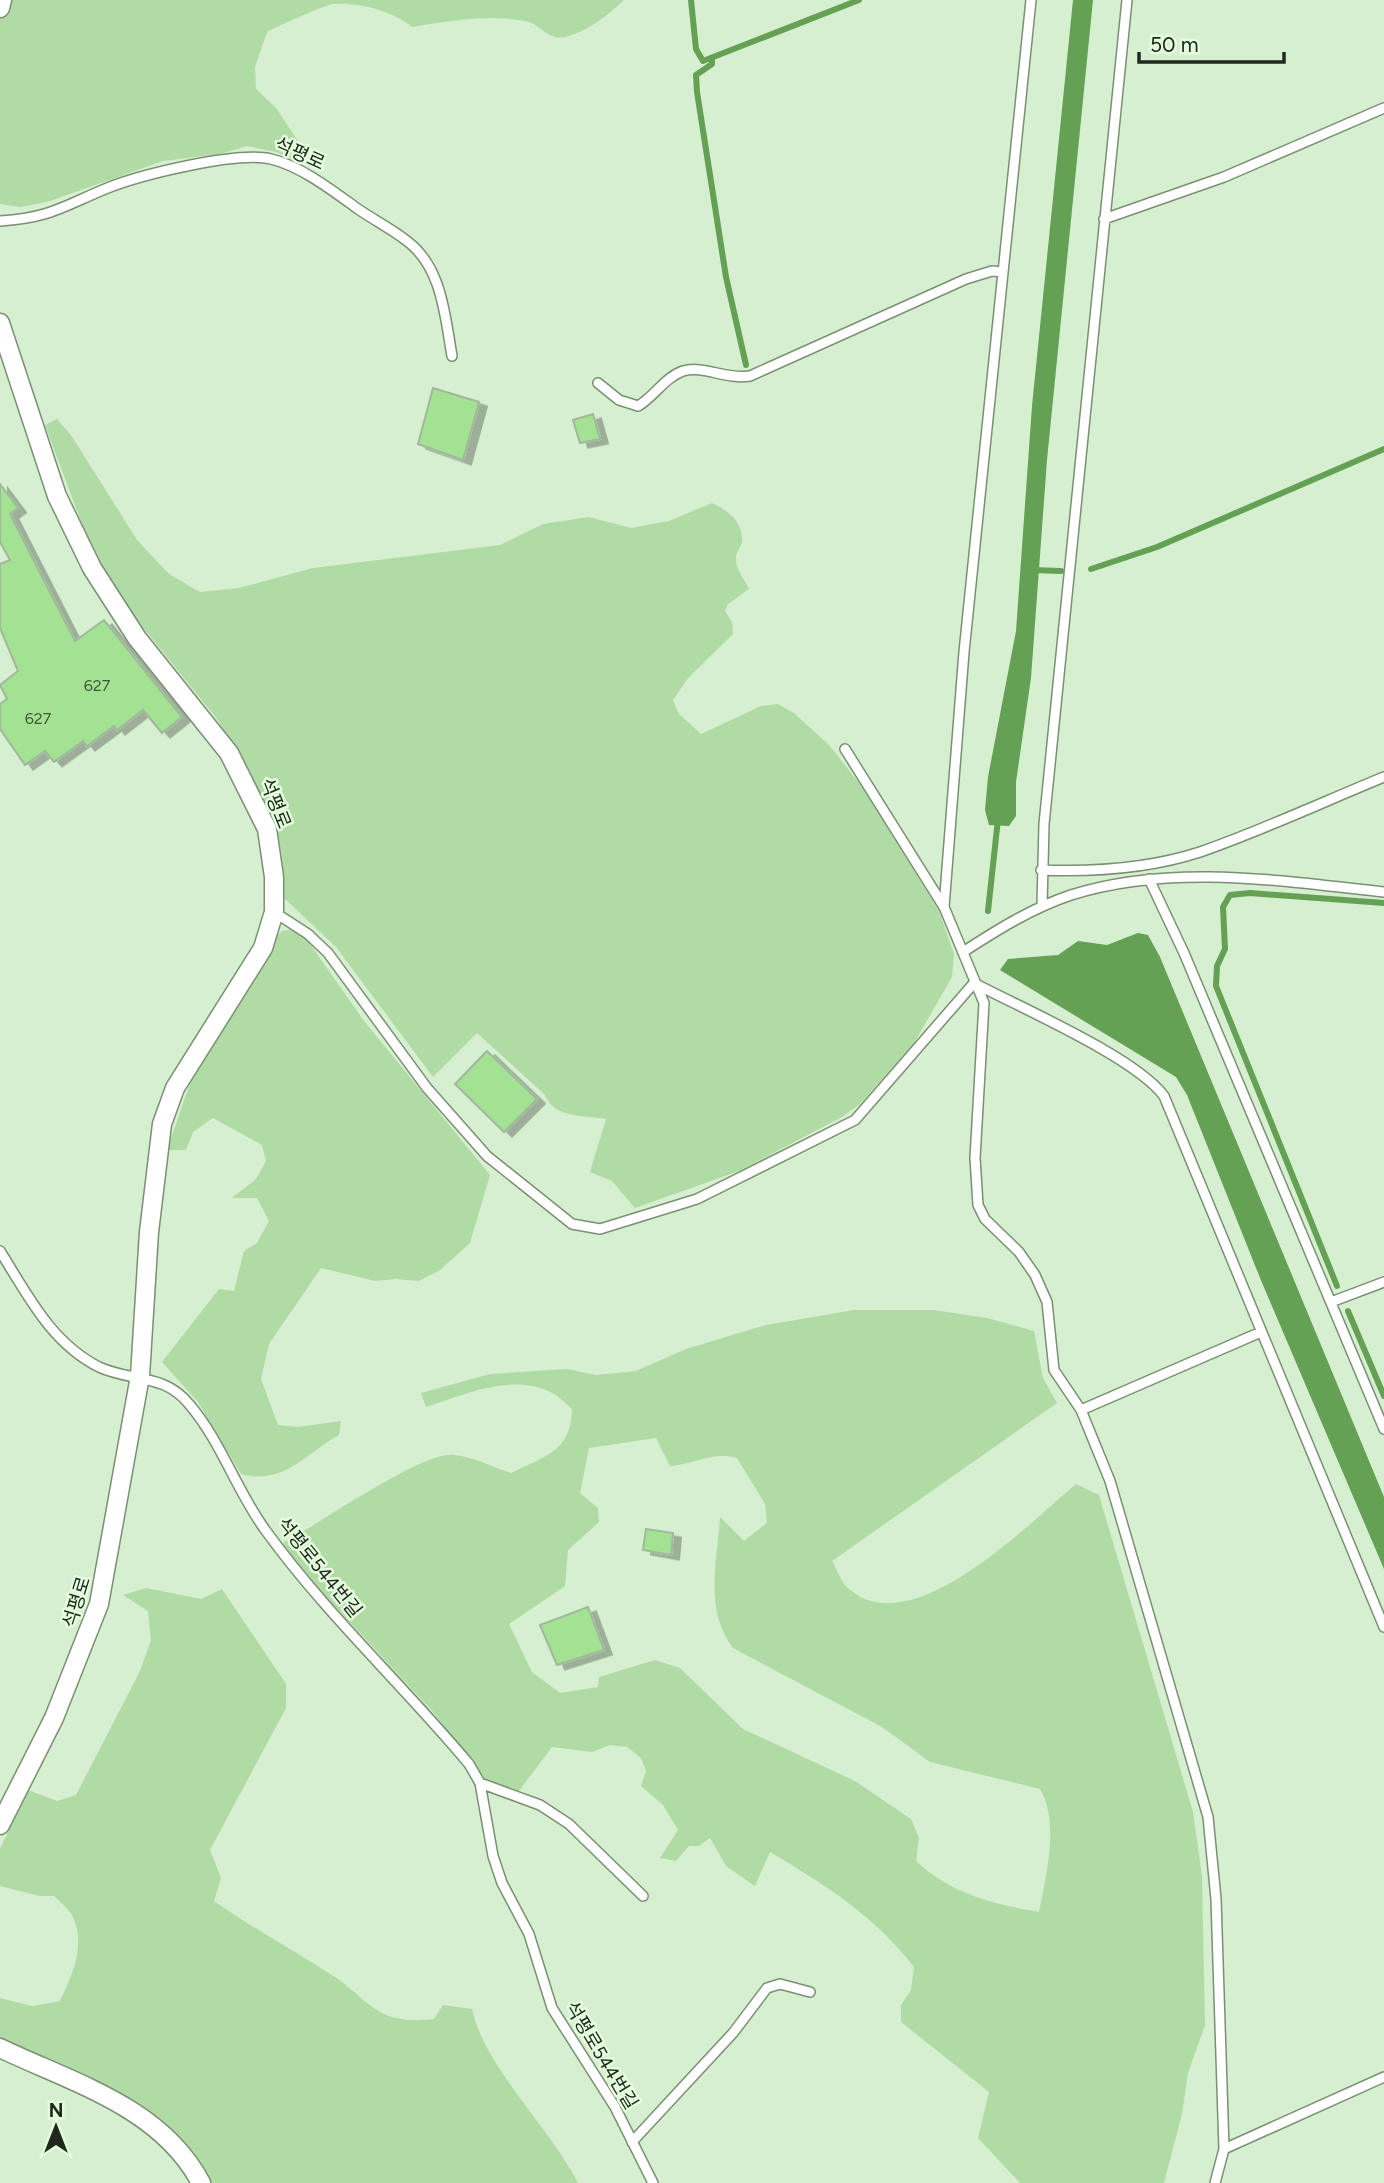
<svg xmlns="http://www.w3.org/2000/svg" width="1384" height="2183" font-family="Figtree,'Noto Sans KR',sans-serif">
  <defs>
    <filter id="shadow"><feDropShadow dx="8" dy="4.5" stdDeviation="0" flood-color="#0004"/></filter>
  </defs>
  <rect width="100%" height="100%" fill="#d6efd0"/>
  <!-- green -->
  <path fill="#b1dba5" fill-rule="evenodd" d="M 0,0 L 624,0 C 608,15 587,32 565,37 C 548,41 540,24 526,21 C 488,14 450,21 412,27 C 393,11 359,2 334,4 C 326,4 276,27 267,32 L 255,67 L 256,89 L 276,108 L 306,153 L 300,162 L 276,152 L 247,146 L 220,154 L 163,161 L 50,201 L 21,207 L 0,204 Z
    M 57,419 L 71,435 L 137,540 L 169,574 L 200,592 L 239,588 L 313,568 L 500,545 L 543,524 L 589,517 L 631,528 L 669,521 L 712,503 C 728,510 743,522 742,542 C 741,547 736,552 736,558 C 735,568 745,580 749,589 L 728,604 L 725,611 L 732,622 L 733,634 L 689,677 L 673,700 L 679,714 L 701,734 L 761,706 L 778,704 L 794,713 L 829,745 L 862,787 L 939,911 L 954,954 L 952,977 L 914,1043 L 860,1104 L 842,1117 L 739,1171 L 635,1208 L 612,1181 L 590,1172 L 606,1119 C 582,1115 554,1118 545,1095 L 477,1033 L 433,1077 L 336,947 L 284,898 L 282,855 L 274,819 L 217,719 L 132,614 L 92,551 L 45,425 Z
    M 299,928 L 364,1021 L 490,1175 L 470,1243 L 440,1270 L 419,1281 L 396,1279 L 375,1281 L 321,1268 L 269,1344 L 261,1379 L 278,1425 L 298,1427 L 341,1421 L 339,1435 C 303,1455 285,1485 241,1474 L 198,1402 L 162,1362 L 219,1289 L 234,1291 L 244,1251 L 257,1243 L 269,1221 L 257,1198 L 232,1198 L 256,1179 L 266,1161 L 262,1145 L 213,1118 L 193,1132 L 186,1150 L 167,1150 L 194,1072 L 269,943 L 282,931 Z
    M 854,1310 L 934,1310 L 987,1318 L 1034,1331 L 1043,1378 L 1057,1403 L 832,1561 C 836,1568 840,1579 845,1585 C 907,1650 1029,1523 1076,1484 L 1099,1495 L 1193,1812 L 1202,1876 L 1205,2025 L 1188,2073 L 1182,2114 L 1164,2183 L 1020,2183 L 978,2138 L 989,2092 L 901,2022 L 901,2005 L 911,1990 L 914,1967 C 875,1916 824,1884 770,1852 L 755,1886 L 726,1866 L 710,1838 L 699,1846 L 689,1846 L 676,1861 L 660,1858 L 678,1830 L 663,1805 L 641,1786 L 646,1771 L 641,1758 L 627,1747 L 610,1745 L 592,1752 L 552,1747 L 519,1791 L 484,1779 L 434,1713 L 293,1561 L 283,1543 C 318,1525 422,1451 454,1455 C 473,1457 493,1467 511,1473 C 545,1456 571,1452 572,1409 C 565,1403 558,1395 550,1392 C 512,1373 463,1395 426,1407 L 421,1393 L 490,1374 L 567,1369 L 596,1375 L 636,1371 L 686,1349 L 766,1325 ZM 656,1438 L 670,1466 C 694,1464 714,1451 737,1458 L 765,1504 L 767,1523 L 744,1541 L 720,1517 C 717,1563 704,1610 733,1648 L 882,1727 L 930,1762 L 1040,1789 C 1060,1823 1046,1875 1039,1912 C 993,1904 951,1894 916,1861 L 919,1838 L 911,1819 L 855,1781 L 743,1729 L 680,1668 L 655,1660 L 599,1677 L 598,1687 L 560,1693 L 532,1672 L 509,1624 L 565,1586 L 568,1550 L 599,1522 L 598,1508 L 580,1493 L 589,1448 Z
    M 146,1588 L 201,1599 L 222,1589 L 286,1684 L 286,1708 L 210,1850 L 221,1878 L 214,1901 C 254,1929 297,1952 338,1979 C 354,1990 368,2007 386,2015 C 402,2021 417,2021 434,2019 L 443,2005 L 472,2009 C 484,2066 550,2128 578,2183 L 210,2183 C 174,2103 75,2072 0,2038 L 0,1998 L 32,2006 L 60,2001 C 72,1975 86,1946 73,1917 C 69,1909 60,1902 54,1896 L 39,1896 L 0,1886 L 0,1849 L 28,1790 L 57,1801 L 76,1795 L 140,1671 L 151,1640 L 148,1611 L 123,1595 Z"/>
  <!-- water -->
  <path fill="#65a154" d="M 1073,0 L 1093,0 L 1047,460 L 1031,678 L 1016,782 L 1016,816 L 1009,826 L 989,825 L 985,810 L 988,777 L 1016,631 L 1032,406 Z
    M 1138,933 L 1148,935 L 1160,957 L 1384,1497 L 1384,1569 L 1260,1278 L 1187,1095 L 1176,1077 L 1000,970 L 1008,959 L 1058,955 L 1078,941 L 1107,945 Z"/>
  <g fill="none" stroke-linecap="round" stroke-linejoin="round">
    <!-- stream -->
    <path stroke="#65a154" stroke-width="6" d="M 691,0 L 696,49 L 703,61 L 859,0
      M 712,58 L 712,64 L 696,75 L 697,92 L 726,277 L 746,365
      M 1091,569 L 1157,547 L 1384,449
      M 1032,570 L 1061,571
      M 988,911 L 998,819
      M 1337,1286 L 1216,986 L 1217,966 L 1225,949 L 1223,907 L 1230,895 L 1250,893 L 1384,903
      M 1348,1311 L 1384,1396"/>
  </g>
  <!-- building -->
  <path fill="#a3e292" stroke="#a1b89a" stroke-width="2" filter="url(#shadow)" d="M 433,388 L 479,402 L 463,460 L 418,444 Z
    M 593,414 L 600,439 L 580,443 L 573,420 Z
    M 0,484 L 18,508 L 10,514 L 75,641 L 104,620 L 182,717 L 162,733 L 143,710 L 117,730 L 114,726 L 87,746 L 83,741 L 54,762 L 45,751 L 25,765 L 0,729 L 0,704 L 7,699 L 0,685 L 18,671 L 0,628 L 0,564 L 10,560 L 0,542 Z
    M 487,1051 L 537,1099 L 504,1132 L 455,1084 Z
    M 646,1529 L 673,1533 L 671,1555 L 643,1550 Z
    M 588,1607 L 604,1650 L 557,1665 L 540,1625 Z"/>
  <g fill="none" stroke-linecap="round" stroke-linejoin="round">
    <defs>
      <path id="lane" d="M 1031,0 L 964,652 L 944,907 L 984,1003 L 975,1158 L 978,1205 L 985,1219 L 1019,1252 L 1035,1275 L 1047,1302 L 1054,1370 L 1081,1410 L 1110,1481 L 1208,1817 L 1216,1899 L 1224,2149 L 1215,2183
        M 1104,219 L 1224,177 L 1384,108
        M 0,221 C 49,218 62,207 105,189 C 139,175 236,151 271,159 C 301,166 333,191 358,209 C 374,220 392,229 407,241 C 442,267 445,316 452,356
        M 598,383 L 619,400 L 638,406 C 654,397 665,377 683,371 C 704,365 726,380 750,376 L 966,279 L 992,271 L 1003,272
        M 845,749 L 944,907
        M 1041,870 C 1093,872 1151,868 1200,852 C 1263,830 1323,802 1384,777
        M 1149,879 L 1184,953 L 1384,1429
        M 1042,906 L 1044,824 L 1127,0
        M 274,912 L 308,934 L 328,953 L 427,1088 L 487,1156 L 572,1224 L 600,1229 L 697,1199 L 855,1120 L 974,983
        M 963,952 C 997,930 1032,908 1071,895 C 1172,863 1281,881 1384,892
        M 974,983 C 1021,1008 1135,1057 1164,1096 L 1384,1627
        M 0,1251 C 27,1294 51,1343 99,1367 C 131,1382 164,1373 189,1404 C 221,1441 237,1492 266,1531 C 327,1615 403,1685 469,1764 L 480,1783 L 493,1856 L 502,1883 L 529,1934 L 552,2008 L 615,2107 L 653,2183
        M 1331,1302 L 1384,1282
        M 1081,1410 L 1261,1332
        M 480,1783 L 540,1805 L 569,1824 L 643,1896
        M 632,2142 L 733,2033 L 767,1988 L 780,1984 L 810,1992
        M 1224,2149 L 1384,2077"/>
      <path id="street" d="M 0,8 L 2,0
        M 0,323 L 57,496 L 92,568 L 137,638 L 229,753 L 267,829 L 274,877 L 274,912 L 263,948 L 175,1088 L 162,1124 L 149,1232 L 140,1376 L 99,1604 L 54,1718 L 0,1825
        M 0,2048 C 73,2083 161,2107 201,2183"/>
    </defs>
    <!-- lane casing -->
    <use href="#lane" stroke="#7a9073" stroke-width="12"/>
    <!-- street casing -->
    <use href="#street" stroke="#7a9073" stroke-width="21"/>
    <!-- lane -->
    <use href="#lane" stroke="#fff" stroke-width="9"/>
    <!-- street -->
    <use href="#street" stroke="#fff" stroke-width="18"/>
  </g>
  <g text-anchor="middle" stroke-width="5" stroke-linejoin="round" paint-order="stroke">
    <!-- number labels -->
    <g font-size="16" fill="#41573b">
      <text x="97" y="691">627</text>
      <text x="38" y="724">627</text>
    </g>
    <!-- street labels -->
    <g font-size="19" fill="#20291e" stroke="#e4fddd">
      <text transform="translate(300 153) rotate(24)" y="7">석평로</text>
      <text transform="translate(276 803) rotate(68)" y="7">석평로</text>
      <text transform="translate(320 1567) rotate(51)" y="7">석평로544번길</text>
      <text transform="translate(76 1602) rotate(-73)" y="7">석평로</text>
      <text transform="translate(602 2055) rotate(59)" y="7">석평로544번길</text>
    </g>
  </g>
  <!-- north arrow -->
  <g transform="translate(56 2127)" stroke="#e4fddd" stroke-width="5" paint-order="stroke">
  <path d="M0-5L12 26L0 18L-12 26Z" fill="#20291e"/>
  <text y="-10" font-size="19" font-weight="bold" text-anchor="middle" fill="#20291e">N</text>
  </g>
  <!-- scale -->
  <path d="M1139 52v10h145v-10" fill="none" stroke="#20291e" stroke-width="3.5"/>
  <text x="1150" y="52" font-size="21" fill="#20291e" stroke="#e4fddd" stroke-width="5" paint-order="stroke">50 m</text>
</svg>
